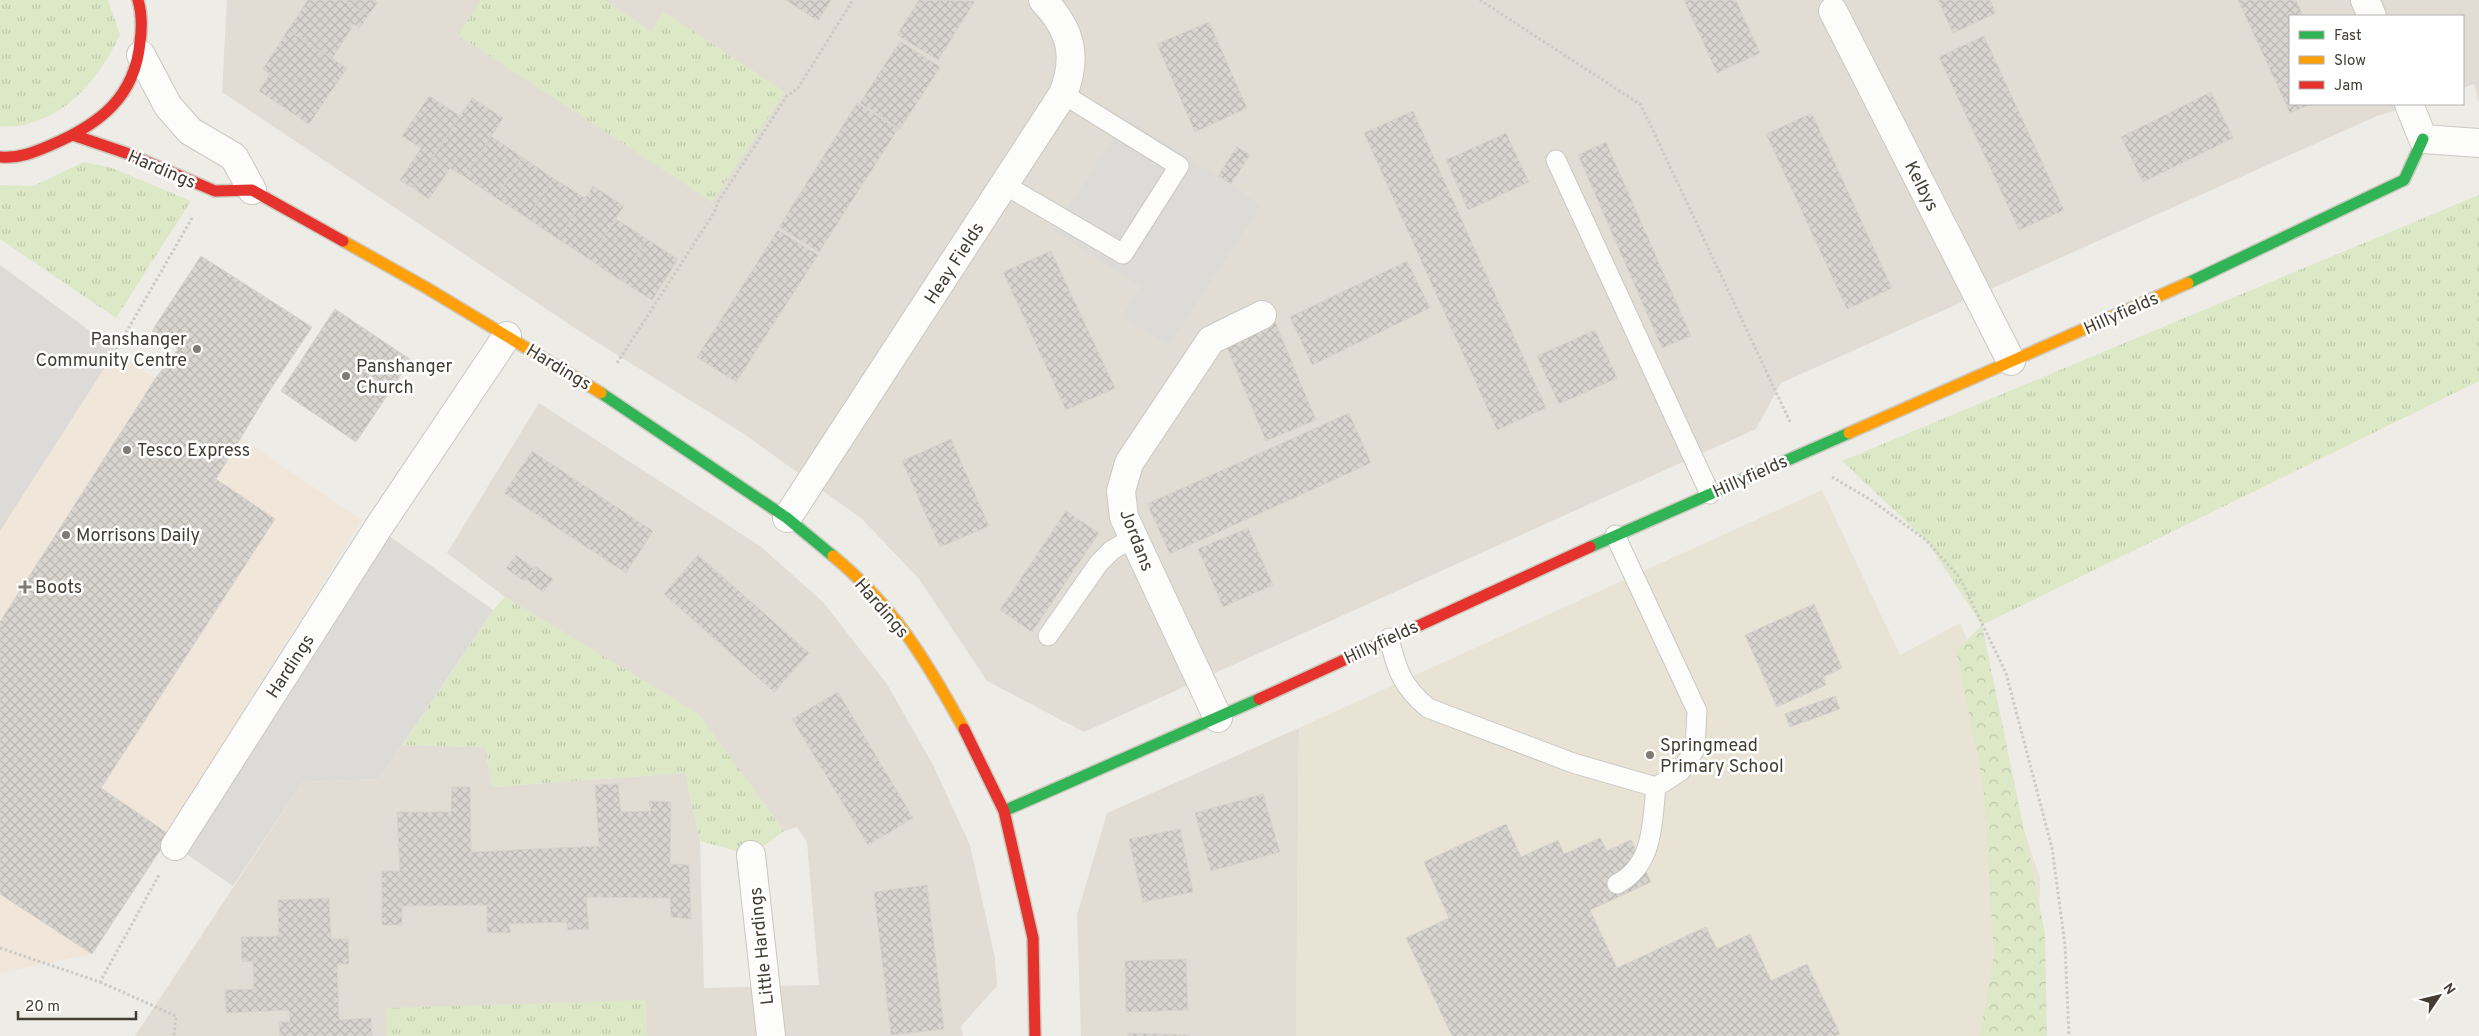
<svg xmlns="http://www.w3.org/2000/svg" width="2479" height="1036" font-family="Overpass,sans-serif">
  <defs>
    <pattern id="grass-tufts" width="24" height="20" patternUnits="userSpaceOnUse" patternTransform="scale(1.25)"><rect width="24" height="20" fill="#dde8c7"/><path d="M3 7l-1-3M5 7V3M7 7l1-3M15 17l-1-3M17 17v-4M19 17l1-3" fill="none" stroke="#bfc8ac"/></pattern>
    <pattern id="forest-crowns" width="20" height="18" patternUnits="userSpaceOnUse" patternTransform="scale(1.25)"><rect width="20" height="18" fill="#dde8c7"/><path d="M2 6a3 3 0 1 1 6 0M12 15a3 3 0 1 1 6 0" fill="none" stroke="#bfc8ac"/></pattern>
    <pattern id="building-cross-hatch" width="8" height="8" patternUnits="userSpaceOnUse" patternTransform="scale(1.25)"><rect width="8" height="8" fill="#d8d5d0"/><path d="M0 0l8 8M0 8l8-8" fill="none" stroke="#bbb8b3"/></pattern>
  </defs>
  <rect width="100%" height="100%" fill="#eeece7"/>
  <!-- residential -->
  <path fill="#e2ddd4" d="M 227,0 L 2479,0 L 2479,103 L 2474,84 L 2463,88 L 2463,16 L 2290,16 L 2290,104 L 2415,104 L 2377,116 L 1781,383 L 1756,429 L 1084,732 L 987,681 L 919,579 L 862,519 L 744,434 L 582,333 L 222,92 Z
    M 539,403 L 760,546 L 823,602 L 887,684 L 933,765 L 970,845 L 995,958 L 997,986 L 961,1026 L 963,1036 L 135,1036 L 303,782 L 379,779 L 402,745 L 485,747 L 492,787 L 685,773 L 700,841 L 704,988 L 819,985 L 807,842 L 797,827 L 784,831 L 698,714 L 505,597 L 447,553 Z
    M 1299,728 L 1296,1036 L 1081,1036 L 1077,915 L 1107,813 Z"/>
  <!-- commercial -->
  <path fill="#f1e6da" d="M 0,265 L 155,379 L 362,520 L 92,954 L 0,973 Z"/>
  <!-- education -->
  <path fill="#e9e3d6" d="M 1822,490 L 1900,655 L 1960,623 L 1978,664 L 2008,782 L 2040,878 L 2038,1036 L 1296,1036 L 1299,728 Z"/>
  <!-- grass -->
  <path fill="url(#grass-tufts)" d="M 0,0 L 108,0 L 120,35 C 101,74 72,113 27,124 C 18,127 9,126 0,127 Z
    M 481,0 L 604,0 L 651,31 L 664,12 L 785,92 L 712,202 L 458,35 Z
    M 84,162 L 112,168 L 191,201 L 116,318 L 0,239 L 0,185 L 33,186 Z
    M 2479,195 L 2479,381 L 1982,625 L 1926,540 L 1842,461 Z
    M 505,597 L 699,714 L 784,831 L 751,855 L 700,841 L 685,773 L 492,787 L 485,747 L 402,745 L 493,610 Z
    M 646,1000 L 647,1036 L 387,1036 L 386,1008 Z"/>
  <!-- forest -->
  <path fill="url(#forest-crowns)" d="M 1982,625 L 2045,933 L 2047,1036 L 1980,1036 L 1994,955 L 1983,782 L 1956,651 Z"/>
  <!-- parking -->
  <path fill="#dddbd7" d="M 1127,117 L 1261,205 L 1169,346 L 1122,316 L 1140,287 L 1053,230 Z
    M 0,265 L 116,350 L 0,531 Z
    M 378,528 L 493,610 L 379,779 L 303,782 L 233,886 L 175,846 Z"/>
  <!-- building -->
  <path fill="url(#building-cross-hatch)" stroke="#d6d3cd" d="M 308,0 L 344,0 L 368,16 L 360,28 L 354,24 L 332,59 L 288,30 Z
    M 344,0 L 375,0 L 377,3 L 368,16 Z
    M 786,0 L 831,0 L 818,21 Z
    M 919,0 L 975,1 L 938,60 L 897,35 Z
    M 1684,0 L 1736,0 L 1760,53 L 1717,73 Z
    M 1938,0 L 1990,0 L 1996,13 L 1953,33 Z
    M 2238,0 L 2296,0 L 2303,16 L 2290,16 L 2290,104 L 2311,104 L 2290,113 Z
    M 1209,22 L 1247,108 L 1195,132 L 1157,44 Z
    M 288,30 L 347,68 L 309,124 L 259,91 L 270,74 L 263,69 Z
    M 1984,36 L 2064,210 L 2019,230 L 1939,57 Z
    M 900,41 L 940,67 L 900,129 L 860,103 Z
    M 2211,92 L 2233,138 L 2143,182 L 2121,137 Z
    M 429,96 L 460,116 L 413,188 L 400,180 L 421,148 L 402,136 Z
    M 472,98 L 503,118 L 465,177 L 450,168 L 429,199 L 413,188 Z
    M 857,103 L 898,129 L 819,252 L 779,227 Z
    M 1413,111 L 1546,408 L 1497,430 L 1364,133 Z
    M 1812,113 L 1892,288 L 1847,309 L 1766,134 Z
    M 1506,133 L 1529,182 L 1468,210 L 1446,160 Z
    M 491,136 L 522,157 L 496,198 L 465,177 Z
    M 1606,142 L 1691,336 L 1662,348 L 1578,155 Z
    M 1237,147 L 1250,155 L 1231,184 L 1218,176 Z
    M 522,157 L 553,178 L 527,218 L 496,198 Z
    M 553,178 L 585,198 L 558,239 L 527,218 Z
    M 593,186 L 624,206 L 589,259 L 558,239 Z
    M 616,219 L 647,239 L 620,280 L 589,259 Z
    M 778,230 L 818,255 L 736,382 L 697,357 Z
    M 647,239 L 678,259 L 652,300 L 620,280 Z
    M 1051,251 L 1115,388 L 1066,410 L 1003,272 Z
    M 201,256 L 312,327 L 266,396 L 216,479 L 275,519 L 101,788 L 170,835 L 92,954 L 0,894 L 0,622 L 155,379 L 178,349 L 152,331 Z
    M 1407,261 L 1430,308 L 1312,365 L 1290,317 Z
    M 335,309 L 411,360 L 356,442 L 281,391 Z
    M 1275,322 L 1316,420 L 1266,441 L 1225,343 Z
    M 1595,330 L 1617,378 L 1559,404 L 1537,356 Z
    M 1349,413 L 1371,463 L 1170,554 L 1147,504 Z
    M 951,439 L 989,526 L 940,547 L 902,461 Z
    M 532,451 L 653,531 L 626,573 L 504,493 Z
    M 1066,511 L 1099,533 L 1032,632 L 1000,610 Z
    M 1248,528 L 1273,585 L 1223,607 L 1198,549 Z
    M 516,555 L 533,568 L 524,581 L 506,568 Z
    M 698,555 L 809,653 L 774,692 L 664,594 Z
    M 535,566 L 553,579 L 543,592 L 526,579 Z
    M 1814,604 L 1842,668 L 1823,677 L 1826,685 L 1777,707 L 1745,635 Z
    M 838,692 L 913,818 L 868,845 L 792,719 Z
    M 1835,696 L 1840,709 L 1790,727 L 1785,714 Z
    M 618,784 L 621,812 L 651,811 L 649,801 L 671,802 L 670,864 L 689,865 L 691,919 L 671,917 L 670,898 L 586,897 L 589,929 L 568,930 L 566,922 L 508,924 L 511,933 L 487,932 L 487,905 L 402,906 L 402,925 L 382,925 L 382,871 L 400,871 L 397,812 L 451,812 L 452,787 L 470,787 L 471,852 L 599,846 L 595,785 Z
    M 1263,794 L 1280,852 L 1211,871 L 1195,813 Z
    M 1506,824 L 1521,857 L 1558,840 L 1564,854 L 1600,838 L 1607,851 L 1631,840 L 1651,882 L 1590,910 L 1617,968 L 1706,927 L 1717,949 L 1750,934 L 1771,981 L 1807,964 L 1840,1034 L 1835,1036 L 1452,1036 L 1406,938 L 1449,918 L 1424,862 Z
    M 1180,829 L 1193,892 L 1143,902 L 1129,839 Z
    M 927,885 L 944,1029 L 891,1035 L 874,892 Z
    M 329,898 L 331,939 L 348,939 L 349,964 L 337,964 L 339,1020 L 371,1018 L 372,1036 L 280,1036 L 279,1022 L 290,1022 L 289,1010 L 226,1013 L 225,990 L 254,989 L 253,961 L 242,962 L 241,937 L 279,936 L 278,900 Z
    M 1186,959 L 1188,1010 L 1126,1012 L 1125,961 Z
    M 1128,1033 L 1189,1035 L 1189,1036 L 1128,1036 Z"/>
  <g fill="none" stroke-linecap="round" stroke-linejoin="round">
    <defs>
      <path id="lane" d="M 1556,160 L 1710,494
        M 1005,185 L 1123,254 L 1179,166 L 1063,94
        M 1048,636 L 1099,563 L 1112,550 L 1133,538
        M 1389,638 C 1397,671 1402,686 1428,708 L 1573,763 L 1656,787 L 1681,771 L 1695,749 L 1697,711 L 1615,535
        M 1617,884 C 1654,865 1652,823 1656,787"/>
      <path id="street" d="M 2365,0 L 2372,16
        M 1833,11 L 2011,361
        M 141,55 L 168,106 L 190,131 L 234,157 L 252,190
        M 2409,104 L 2423,139 L 2479,143
        M 787,518 L 1063,94 C 1078,56 1071,30 1043,0
        M 1218,718 L 1124,517 L 1121,491 L 1129,463 L 1211,340 L 1262,315
        M 175,846 L 378,528 L 507,336
        M 751,855 L 771,1036"/>
      <path id="fast" d="M 2188,283 L 2404,180 L 2423,139
        M 601,393 L 787,518 L 833,556
        M 1590,547 L 1849,433
        M 1004,811 L 1259,699"/>
      <path id="slow" d="M 343,241 L 425,287 L 601,393
        M 1849,433 L 2188,283
        M 833,556 C 894,606 927,662 964,729"/>
      <path id="jam" d="M 73,135 L 126,153 L 215,191 L 252,190 L 343,241
        M 0,157 C 18,159 35,152 51,145 C 100,124 135,97 140,42 C 142,28 142,14 138,0
        M 1259,699 L 1590,547
        M 964,729 L 1004,811 L 1033,938 L 1035,1036"/>
    </defs>
    <!-- lane casing -->
    <use href="#lane" stroke="#cac8c3" stroke-width="21"/>
    <!-- street casing -->
    <use href="#street" stroke="#cac8c3" stroke-width="30"/>
    <!-- fast casing -->
    <use href="#fast" stroke="#cdc9be" stroke-width="14"/>
    <!-- slow casing -->
    <use href="#slow" stroke="#cdc9be" stroke-width="14"/>
    <!-- jam casing -->
    <use href="#jam" stroke="#cdc9be" stroke-width="14"/>
    <!-- path -->
    <path stroke="#cccac6" stroke-width="3" stroke-dasharray="2.5 2.5" stroke-linecap="butt" d="M 1480,0 L 1641,105 L 1790,422
      M 116,350 L 192,218
      M 617,363 L 714,213 L 718,202 L 787,96 L 798,88 L 853,0
      M 1832,477 L 1871,500 L 1926,540 L 1960,578 L 2006,673 L 2052,848 L 2065,945 L 2069,1036
      M 0,948 L 100,982 L 159,875
      M 100,982 L 176,1016 L 174,1036"/>
    <!-- lane -->
    <use href="#lane" stroke="#fcfcfb" stroke-width="19"/>
    <!-- street -->
    <use href="#street" stroke="#fcfcfb" stroke-width="28"/>
    <!-- fast -->
    <use href="#fast" stroke="#30b455" stroke-width="11"/>
    <!-- slow -->
    <use href="#slow" stroke="#ff9f0a" stroke-width="11"/>
    <!-- jam -->
    <use href="#jam" stroke="#e5322d" stroke-width="11"/>
  </g>
  <!-- markers -->
  <g fill="#7f7a73" stroke="#fff" stroke-width="2">
    <circle cx="197" cy="349" r="5"/>
    <circle cx="346" cy="376" r="5"/>
    <circle cx="127" cy="450" r="5"/>
    <circle cx="66" cy="535" r="5"/>
    <path d="M22.5 579.5h5v5h5v5h-5v5h-5v-5h-5v-5h5z"/>
    <circle cx="1650" cy="755" r="5"/>
  </g>
  <g text-anchor="middle" stroke-width="5" stroke-linejoin="round" paint-order="stroke">
    <!-- street labels -->
    <g font-size="18" fill="#433d34" stroke="#fff">
      <text transform="translate(162 169) rotate(23)" y="6">Hardings</text>
      <text transform="translate(1922 186) rotate(63)" y="6">Kelbys</text>
      <text transform="translate(954 263) rotate(-57)" y="6">Heay Fields</text>
      <text transform="translate(2121 313) rotate(-24)" y="6">Hillyfields</text>
      <text transform="translate(559 367) rotate(31)" y="6">Hardings</text>
      <text transform="translate(1750 476) rotate(-24)" y="6">Hillyfields</text>
      <text transform="translate(1137 540) rotate(69)" y="6">Jordans</text>
      <text transform="translate(882 608) rotate(49)" y="6">Hardings</text>
      <text transform="translate(1381 642) rotate(-25)" y="6">Hillyfields</text>
      <text transform="translate(290 666) rotate(-57)" y="6">Hardings</text>
      <text transform="translate(761 946) rotate(-96)" y="6">Little Hardings</text>
    </g>
    <!-- poi labels -->
    <g font-size="18" fill="#433d34" stroke="#fff" text-anchor="start">
      <text x="187" y="345" text-anchor="end">Panshanger<tspan x="187" dy="21">Community Centre</tspan></text>
      <text x="356" y="372">Panshanger<tspan x="356" dy="21">Church</tspan></text>
      <text x="137" y="456">Tesco Express</text>
      <text x="76" y="541">Morrisons Daily</text>
      <text x="35" y="593">Boots</text>
      <text x="1660" y="751">Springmead<tspan x="1660" dy="21">Primary School</tspan></text>
    </g>
  </g>
  <!-- legend -->
  <rect x="2289" y="15" width="175" height="90" fill="#ffffff" stroke="#b4b1ae"/>
  <rect x="2299" y="31" width="25" height="8" fill="#30b455" stroke="#b4b1ae"/>
  <text x="2334" y="40" font-size="15" fill="#433d34">Fast</text>
  <rect x="2299" y="56" width="25" height="8" fill="#ff9f0a" stroke="#b4b1ae"/>
  <text x="2334" y="65" font-size="15" fill="#433d34">Slow</text>
  <rect x="2299" y="81" width="25" height="8" fill="#e5322d" stroke="#b4b1ae"/>
  <text x="2334" y="90" font-size="15" fill="#433d34">Jam</text>
  <!-- north arrow -->
  <g transform="translate(2439 996) rotate(55)" stroke="#ffffff" stroke-width="4" paint-order="stroke">
  <path d="M0-4L9 19L0 12L-9 19Z" fill="#433d34"/>
  <text y="-8" font-size="14" font-weight="bold" text-anchor="middle" fill="#433d34">N</text>
  </g>
  <!-- scale -->
  <path d="M18 1011v8h118v-8" fill="none" stroke="#433d34" stroke-width="2.5"/>
  <text x="25" y="1011" font-size="15" fill="#433d34" stroke="#ffffff" stroke-width="4" paint-order="stroke">20 m</text>
</svg>
